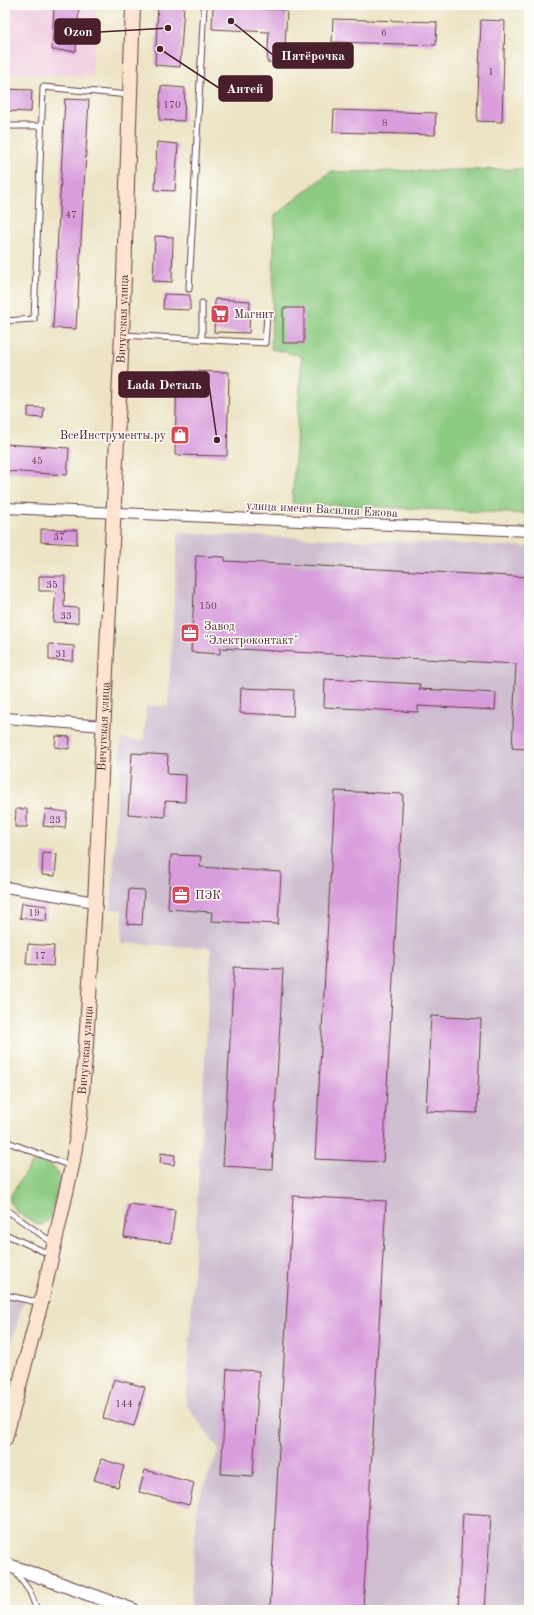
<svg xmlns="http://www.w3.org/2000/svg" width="534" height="1615" font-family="'Old Standard TT',serif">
  <rect width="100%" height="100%" fill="#fdfcf7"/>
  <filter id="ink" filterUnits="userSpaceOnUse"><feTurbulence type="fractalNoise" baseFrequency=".025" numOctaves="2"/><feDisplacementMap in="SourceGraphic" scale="8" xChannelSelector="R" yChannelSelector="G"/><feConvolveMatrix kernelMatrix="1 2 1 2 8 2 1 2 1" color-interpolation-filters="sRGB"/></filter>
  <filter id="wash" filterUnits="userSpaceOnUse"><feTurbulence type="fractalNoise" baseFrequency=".012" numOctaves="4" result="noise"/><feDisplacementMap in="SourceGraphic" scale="16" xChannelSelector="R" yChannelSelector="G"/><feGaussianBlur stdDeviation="0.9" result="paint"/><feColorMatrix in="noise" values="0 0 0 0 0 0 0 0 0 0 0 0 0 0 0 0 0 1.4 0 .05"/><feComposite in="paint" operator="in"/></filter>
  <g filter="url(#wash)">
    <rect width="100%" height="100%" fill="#ece4c5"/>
    <!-- built -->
    <path fill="#f1d0e2" d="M 8,5 L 96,5 L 92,77 L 5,73 Z"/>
    <!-- industrial -->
    <path fill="#cebed0" d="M 178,533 L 529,547 L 529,1610 L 190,1610 L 197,1503 L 219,1450 L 186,1404 L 211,948 L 121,943 L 123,910 L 111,909 L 121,739 L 144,741 L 146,706 L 168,706 Z
      M 5,1297 L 24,1299 L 5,1366 Z"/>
    <!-- green -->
    <path fill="#8dcb82" stroke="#6c7556" d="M 529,169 L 529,514 L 292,503 L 302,356 L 271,349 L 275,215 L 330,172 Z
      M 40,1162 L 55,1168 L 60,1181 L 50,1218 L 42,1225 L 38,1224 C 27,1218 8,1211 10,1196 L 31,1164 Z"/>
    <g id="blocks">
      <!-- building -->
      <path fill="#d89ddc" d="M 54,5 L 79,5 L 76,51 L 52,50 Z
        M 158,5 L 184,5 L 180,67 L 155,65 Z
        M 213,6 L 287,10 L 284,63 L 267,62 L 269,32 L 212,29 Z
        M 333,19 L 437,22 L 436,45 L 332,42 Z
        M 481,20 L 505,21 L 502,122 L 477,121 Z
        M 161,86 L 185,88 L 184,121 L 159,120 Z
        M 5,89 L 32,90 L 31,112 L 5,111 Z
        M 65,99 L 89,100 L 76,329 L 53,328 Z
        M 334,110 L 436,113 L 435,135 L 333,132 Z
        M 157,142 L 178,144 L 175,191 L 155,190 Z
        M 155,236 L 173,237 L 172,282 L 153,281 Z
        M 164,294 L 190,295 L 190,310 L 163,309 Z
        M 215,299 L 250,301 L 249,333 L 214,332 Z
        M 283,308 L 304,308 L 304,343 L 283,343 Z
        M 177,371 L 229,372 L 227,456 L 175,455 Z
        M 28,407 L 44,408 L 43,418 L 28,417 Z
        M 5,444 L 69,448 L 67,475 L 5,471 Z
        M 41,529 L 77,530 L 77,544 L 41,542 Z
        M 196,556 L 225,557 L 225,561 L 529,577 L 529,749 L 512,748 L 516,664 L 220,648 L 220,654 L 191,652 Z
        M 39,576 L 65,576 L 64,607 L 78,608 L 78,623 L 53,622 L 56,591 L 39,591 Z
        M 49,644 L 74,646 L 73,661 L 49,660 Z
        M 325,679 L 420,684 L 419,689 L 496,693 L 495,710 L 418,706 L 418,712 L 324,707 Z
        M 241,688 L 294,690 L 293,716 L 240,713 Z
        M 56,736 L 70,737 L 69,749 L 55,747 Z
        M 132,753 L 168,755 L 167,774 L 186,775 L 185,802 L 165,801 L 165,817 L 128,814 Z
        M 335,791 L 403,794 L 383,1162 L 315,1159 Z
        M 16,809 L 27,809 L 27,827 L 15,827 Z
        M 46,809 L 67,812 L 65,828 L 43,826 Z
        M 43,853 L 57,854 L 55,876 L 42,875 Z
        M 171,855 L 201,856 L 200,867 L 281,872 L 278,924 L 211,921 L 212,912 L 168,909 Z
        M 129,889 L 144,890 L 142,925 L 127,924 Z
        M 22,903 L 47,906 L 46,921 L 20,918 Z
        M 28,944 L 54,946 L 53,966 L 26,964 Z
        M 234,967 L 283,969 L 272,1169 L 223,1166 Z
        M 431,1016 L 481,1019 L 477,1113 L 426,1111 Z
        M 161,1153 L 175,1155 L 174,1165 L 160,1163 Z
        M 293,1196 L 386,1201 L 363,1610 L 270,1610 Z
        M 129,1204 L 175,1210 L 171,1243 L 124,1237 Z
        M 227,1369 L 259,1371 L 253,1476 L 221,1474 Z
        M 114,1379 L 145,1387 L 134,1426 L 103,1418 Z
        M 101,1459 L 124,1466 L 118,1487 L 94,1480 Z
        M 145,1470 L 194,1483 L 189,1505 L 139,1492 Z
        M 463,1513 L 491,1515 L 485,1610 L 458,1610 Z"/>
    </g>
  </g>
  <g filter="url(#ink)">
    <use href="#blocks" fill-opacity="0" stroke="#623d42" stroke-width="1"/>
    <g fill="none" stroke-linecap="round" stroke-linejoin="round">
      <defs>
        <path id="service" d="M 5,126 L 41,126
          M 189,289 L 204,5
          M 5,321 L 34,319 L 43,87 L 129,95
          M 123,335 L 265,343 L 267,315
          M 202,339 L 202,303
          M 5,1141 L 71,1166
          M 5,1209 L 53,1243
          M 5,1234 L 51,1255
          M 5,1295 L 41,1303
          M 15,1571 L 30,1592 L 37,1610"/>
        <path id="minor" d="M 5,508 L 529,531
          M 5,718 L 103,726
          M 5,887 L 95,902"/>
        <path id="tertiary" d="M 5,1564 L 133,1610"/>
        <g id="secondary">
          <path id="s1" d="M 5,1439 L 41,1303 L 72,1166 L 80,1117 L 86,1044 L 95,902 L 122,335 L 133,5"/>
        </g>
      </defs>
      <!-- service casing -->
      <use href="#service" stroke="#623d42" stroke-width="7"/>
      <!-- minor casing -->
      <use href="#minor" stroke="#623d42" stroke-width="12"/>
      <!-- tertiary casing -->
      <use href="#tertiary" stroke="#623d42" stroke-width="15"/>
      <!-- secondary casing -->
      <use href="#secondary" stroke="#623d42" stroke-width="16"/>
      <!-- service -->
      <use href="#service" stroke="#fff" stroke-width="5"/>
      <!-- minor -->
      <use href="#minor" stroke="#fff" stroke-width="10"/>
      <!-- tertiary -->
      <use href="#tertiary" stroke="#fff" stroke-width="13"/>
      <!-- secondary -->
      <use href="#secondary" stroke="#fde4d1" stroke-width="14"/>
    </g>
  </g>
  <!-- icons -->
  <defs>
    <symbol id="supermarket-square" viewBox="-11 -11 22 22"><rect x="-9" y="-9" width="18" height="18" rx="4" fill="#d1495b" stroke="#fdfcf7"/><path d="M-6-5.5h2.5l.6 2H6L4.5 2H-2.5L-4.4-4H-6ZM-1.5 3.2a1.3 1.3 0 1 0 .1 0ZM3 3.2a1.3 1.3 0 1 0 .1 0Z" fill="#fff"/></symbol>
    <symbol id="shop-square" viewBox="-11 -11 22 22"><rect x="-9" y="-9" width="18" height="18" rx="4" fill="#d1495b" stroke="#fdfcf7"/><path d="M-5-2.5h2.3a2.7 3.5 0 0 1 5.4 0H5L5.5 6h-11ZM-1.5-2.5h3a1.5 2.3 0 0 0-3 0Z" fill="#fff"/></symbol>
    <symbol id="office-square" viewBox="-11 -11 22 22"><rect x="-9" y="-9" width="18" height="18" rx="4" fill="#d1495b" stroke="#fdfcf7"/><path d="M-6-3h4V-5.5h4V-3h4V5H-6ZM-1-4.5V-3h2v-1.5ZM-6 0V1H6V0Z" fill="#fff"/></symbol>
  </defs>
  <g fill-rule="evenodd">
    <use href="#supermarket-square" x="209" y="303" width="22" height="22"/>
    <use href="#shop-square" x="169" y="424" width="22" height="22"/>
    <use href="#office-square" x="179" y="622" width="22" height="22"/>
    <use href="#office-square" x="170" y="884" width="22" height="22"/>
  </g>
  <g text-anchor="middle" stroke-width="3" stroke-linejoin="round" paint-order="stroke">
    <!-- number labels -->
    <g font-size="10" fill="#6e3e57">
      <text x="384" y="36">6</text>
      <text x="491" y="75">1</text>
      <text x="172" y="108">170</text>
      <text x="385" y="126">8</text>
      <text x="71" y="218">47</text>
      <text x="37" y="464">45</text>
      <text x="59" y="540">37</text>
      <text x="52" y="588">35</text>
      <text x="208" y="609">150</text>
      <text x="66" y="619">33</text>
      <text x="61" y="657">31</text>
      <text x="55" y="823">23</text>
      <text x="34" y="916">19</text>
      <text x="40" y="959">17</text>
      <text x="124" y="1407">144</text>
    </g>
    <!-- poi labels -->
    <g font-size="12" fill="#4a1f2b" stroke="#fdfcf7" text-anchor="start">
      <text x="234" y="318">Магнит</text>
      <text x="166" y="439" text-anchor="end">ВсеИнструменты.ру</text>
      <text x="204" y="630">Завод<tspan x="204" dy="14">"Электроконтакт"</tspan></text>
      <text x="195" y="899">ПЭК</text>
    </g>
    <!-- street labels -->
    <g font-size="12" fill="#4a1f2b" stroke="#fdfcf7">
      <text dy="4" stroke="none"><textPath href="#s1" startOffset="1130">Вичугская улица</textPath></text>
      <text transform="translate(322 509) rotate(3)" y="4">улица имени Василия Ежова</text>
      <text dy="4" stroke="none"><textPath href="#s1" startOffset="722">Вичугская улица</textPath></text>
      <text dy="4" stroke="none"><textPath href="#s1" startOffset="398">Вичугская улица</textPath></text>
    </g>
  </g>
  <!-- callouts -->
  <path fill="none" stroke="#4a1f2b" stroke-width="1.5" d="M168 28L100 32M231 21L273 55M160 49L219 88M217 440L209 385"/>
  <g fill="#4a1f2b" stroke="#fdfcf7" stroke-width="1.5">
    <circle cx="168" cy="28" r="4"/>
    <circle cx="231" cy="21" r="4"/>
    <circle cx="160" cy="49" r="4"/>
    <circle cx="217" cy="440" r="4"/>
  </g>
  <g fill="#4a1f2b" stroke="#4a1f2b" stroke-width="1.5">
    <rect x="55" y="19" width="45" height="25" rx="4"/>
    <rect x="273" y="43" width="80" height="25" rx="4"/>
    <rect x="219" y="76" width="53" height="25" rx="4"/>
    <rect x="119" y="372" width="90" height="25" rx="4"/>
  </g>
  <g font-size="13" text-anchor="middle" font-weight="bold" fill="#fff">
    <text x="78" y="36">Ozon</text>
    <text x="313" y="60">Пятёрочка</text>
    <text x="245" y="93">Антей</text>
    <text x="164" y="389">Lada Dеталь</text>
  </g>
  <!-- margin -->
  <rect width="534" height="1615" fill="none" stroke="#fdfcf7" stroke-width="20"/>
</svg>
